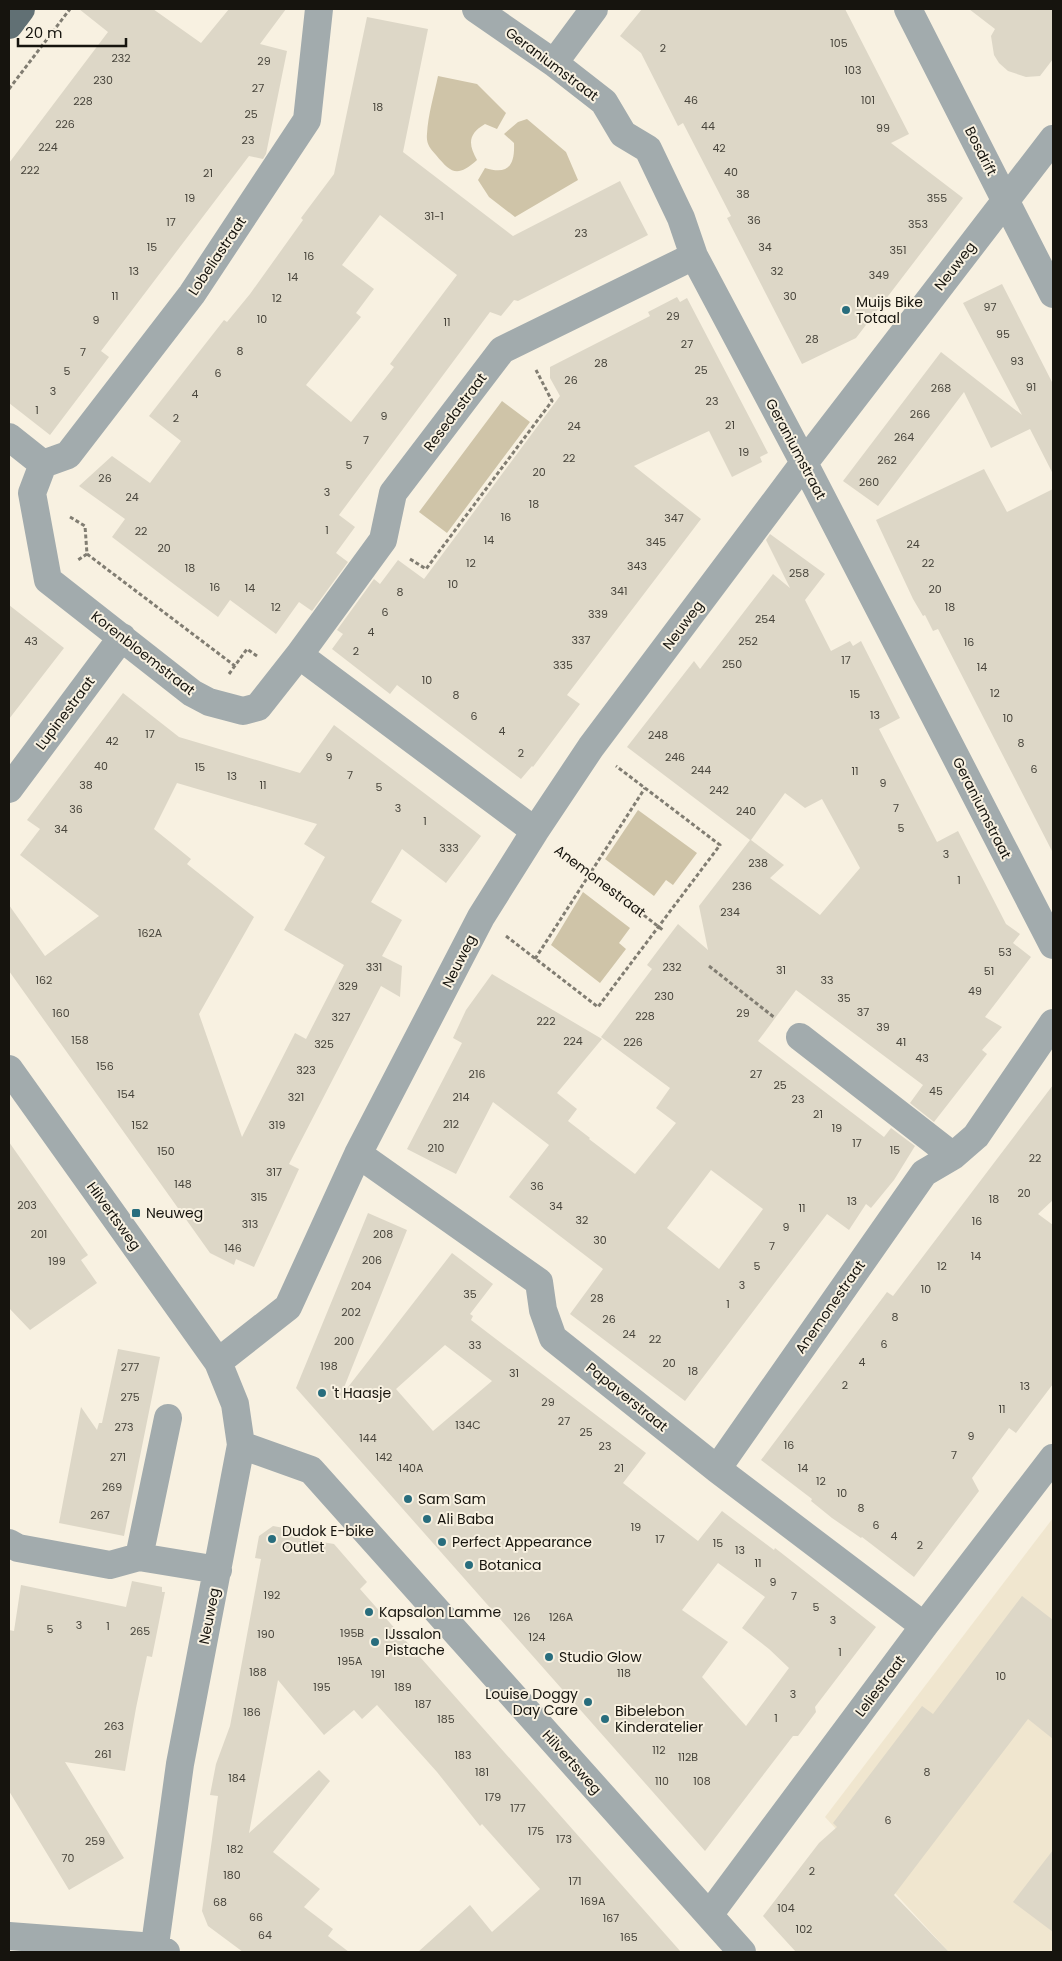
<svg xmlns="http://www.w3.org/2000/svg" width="1062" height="1961" font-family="Poppins,sans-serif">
  <rect width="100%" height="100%" fill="#f8f1e1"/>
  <!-- built -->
  <path fill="#f0e6cf" d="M 1053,1518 L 1053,1952 L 949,1952 L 825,1817 Z"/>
  <!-- green -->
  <path fill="#cfc4a8" d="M 438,76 L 477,84 L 506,113 L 497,129 L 485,124 C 468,134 468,144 477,160 C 457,178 451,173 436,155 C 430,148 426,144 427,134 C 428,115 434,95 438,76 Z
    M 527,119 L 566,152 L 578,180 L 515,217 L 489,197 L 478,180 L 485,168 C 508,175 515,166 514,143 L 504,134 L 518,122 Z
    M 502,401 L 530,422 L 447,533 L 419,512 Z
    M 638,810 L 697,853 L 673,885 L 666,880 L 654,896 L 605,859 Z
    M 583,892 L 630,928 L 619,943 L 626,949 L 600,983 L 551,945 Z"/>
  <!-- building -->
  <path fill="#ddd7c7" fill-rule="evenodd" d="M 79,9 L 153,9 L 201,43 L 229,9 L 286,9 L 260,44 L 287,51 L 266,154 L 263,159 L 249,156 L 101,351 L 109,357 L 50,435 L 9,403 L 9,163 L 108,32 Z
    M 642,9 L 845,9 L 909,134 L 891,143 L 963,198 L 856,338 L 802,364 L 727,218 L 731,216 L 683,123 L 678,126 L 641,53 L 620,36 Z
    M 969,9 L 1053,9 L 1053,59 L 1040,76 L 1026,77 L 1008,71 L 999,63 L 994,55 L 991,36 L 995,29 Z
    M 367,17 L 428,29 L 403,152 L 513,236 L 620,181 L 648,235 L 518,301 L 514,300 L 501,316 L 490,312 L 339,515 L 355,527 L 336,553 L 348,562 L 312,611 L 299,602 L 276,634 L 230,600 L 218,617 L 175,585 L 112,537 L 125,519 L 79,486 L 112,456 L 150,483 L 181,441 L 149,416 L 224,320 L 227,322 L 250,294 L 303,220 L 301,218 L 334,174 ZM 380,215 L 457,275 L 390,364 L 394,367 L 351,422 L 306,385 L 361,317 L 356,313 L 374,289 L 342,265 Z
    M 1002,284 L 1053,384 L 1053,474 L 1030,429 L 991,448 L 964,392 L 878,506 L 843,481 L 941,352 L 1022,415 L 963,303 Z
    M 677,297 L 680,302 L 687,298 L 768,453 L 760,457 L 762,462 L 732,477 L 709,431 L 634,466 L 701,519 L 567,695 L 580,704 L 533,767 L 532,766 L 521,779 L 397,685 L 390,694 L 332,649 L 343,634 L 337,630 L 374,579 L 380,584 L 398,560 L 424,579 L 560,396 L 550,378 L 550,367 L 650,316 L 648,312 Z
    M 984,469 L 1007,512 L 1053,489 L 1053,853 L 938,629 L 933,631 L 925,615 L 923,616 L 913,599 L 876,520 Z
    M 770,534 L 825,574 L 805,600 L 831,651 L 850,641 L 853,646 L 861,641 L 900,718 L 879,729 L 937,842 L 958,831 L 1006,924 L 1020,934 L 1013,943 L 1031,957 L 985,1017 L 1002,1027 L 982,1050 L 987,1054 L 934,1122 L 910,1103 L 923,1085 L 796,990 L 758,1041 L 884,1137 L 891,1128 L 915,1146 L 894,1180 L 871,1208 L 866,1204 L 849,1230 L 827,1214 L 685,1401 L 570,1314 L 603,1269 L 509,1197 L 549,1145 L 493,1102 L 456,1174 L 407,1149 L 462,1043 L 453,1038 L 466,1010 L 492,974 L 602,1039 L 557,1093 L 577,1109 L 568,1121 L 590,1138 L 589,1139 L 635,1174 L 676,1123 L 656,1108 L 670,1088 L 601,1037 L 652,969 L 647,965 L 678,924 L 708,950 L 699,906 L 750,840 L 627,747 L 694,661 L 700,669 L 773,574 L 790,588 L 766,540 ZM 785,793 L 805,808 L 822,799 L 860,868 L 820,915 L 770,878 L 784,865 L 751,840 ZM 711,1170 L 763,1209 L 719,1269 L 667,1228 Z
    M 9,605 L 64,648 L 9,719 Z
    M 123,693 L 179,737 L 300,773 L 334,725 L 481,836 L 446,883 L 402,849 L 371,902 L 402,920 L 382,956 L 402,966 L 400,997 L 381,986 L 289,1164 L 299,1169 L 254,1267 L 236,1259 L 234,1265 L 210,1253 L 9,971 L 9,905 L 45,956 L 99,916 L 20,855 L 40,829 L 27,820 ZM 177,783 L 317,824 L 304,844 L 325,857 L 284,930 L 344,965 L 306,1039 L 295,1033 L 242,1137 L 199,1014 L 254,917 L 187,864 L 191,859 L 154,829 Z
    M 1053,1085 L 1053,1200 L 1038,1214 L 1053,1225 L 1053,1384 L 1016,1433 L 1009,1428 L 972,1478 L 979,1491 L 914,1577 L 862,1537 L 861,1538 L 832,1518 L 811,1501 L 812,1499 L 761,1460 L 887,1292 L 893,1296 Z
    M 9,1142 L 88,1255 L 81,1260 L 97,1283 L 30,1330 L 9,1308 Z
    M 368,1213 L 407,1230 L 343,1390 L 345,1391 L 452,1253 L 493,1284 L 470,1314 L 473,1316 L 471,1320 L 646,1453 L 623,1483 L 698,1541 L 722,1511 L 774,1550 L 775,1548 L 876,1627 L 815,1707 L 816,1712 L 798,1736 L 793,1736 L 705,1851 L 296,1388 ZM 445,1345 L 492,1381 L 433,1431 L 396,1389 ZM 718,1563 L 765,1597 L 742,1628 L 769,1649 L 789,1668 L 746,1726 L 702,1677 L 728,1642 L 682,1610 Z
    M 118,1349 L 160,1357 L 124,1536 L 59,1523 L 81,1407 L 97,1430 L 99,1423 L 102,1423 Z
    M 273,1526 L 295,1530 L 293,1536 L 298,1538 L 334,1544 L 367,1582 L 360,1589 L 681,1952 L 418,1952 L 470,1905 L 492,1932 L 540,1889 L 482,1824 L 480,1826 L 437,1772 L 377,1705 L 362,1719 L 354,1710 L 324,1735 L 278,1680 L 249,1833 L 319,1770 L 330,1781 L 273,1852 L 320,1889 L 304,1907 L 333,1929 L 328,1936 L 349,1952 L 243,1952 L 208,1926 L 202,1911 L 218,1796 L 210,1795 L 216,1764 L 230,1726 L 237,1689 L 261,1559 L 255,1558 L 259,1536 Z
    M 132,1581 L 162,1587 L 162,1592 L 165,1592 L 152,1657 L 147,1656 L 136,1708 L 125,1771 L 65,1762 L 124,1858 L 69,1890 L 9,1791 L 9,1630 L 14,1631 L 21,1585 L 126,1607 Z
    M 1022,1596 L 1053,1620 L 1053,1739 L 1028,1719 L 894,1895 L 949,1952 L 796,1952 L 763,1916 L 819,1843 L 837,1827 L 833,1823 L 922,1706 L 933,1714 Z
    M 1053,1850 L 1053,1932 L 1013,1902 Z"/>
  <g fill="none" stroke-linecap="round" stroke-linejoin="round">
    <!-- path -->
    <path stroke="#817d72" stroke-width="3" stroke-dasharray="4 2.5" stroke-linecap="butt" d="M 9,89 L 70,9
      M 70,517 L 85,526 L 87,554 L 78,560
      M 87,554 L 235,666
      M 410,559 L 426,569 L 552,401 L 536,370
      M 229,674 L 247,649 L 257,656
      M 562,851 L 664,931
      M 506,936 L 598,1007 L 720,845 L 616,766
      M 535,959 L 645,788
      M 709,966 L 775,1018"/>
    <!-- minor -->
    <path stroke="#a2abad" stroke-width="28" d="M 476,9 L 554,63 L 604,102 L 623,134 L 648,149 L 681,218 L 694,256 L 804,463 L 1053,945
      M 908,9 L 1053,294
      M 554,63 L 594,9
      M 9,437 L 43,464 L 32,493 L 48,580 L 192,693 L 209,702 L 243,711 L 258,707 L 299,655 L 535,831
      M 43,464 L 68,455 L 192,294 L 307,120 L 319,9
      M 299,655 L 383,540 L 393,493 L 502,350 L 694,256
      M 9,789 L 122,637
      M 800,1037 L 953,1156
      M 9,1069 L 218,1362 L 235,1404 L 241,1445 L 180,1764 L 154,1952
      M 358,1154 L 539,1282 L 543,1310 L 553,1338 L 717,1469 L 924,1626
      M 218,1362 L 288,1307 L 358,1154 L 481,917 L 535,831 L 591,747 L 804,463 L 1053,139
      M 241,1445 L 311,1470 L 742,1952
      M 717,1469 L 924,1173 L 953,1156 L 976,1136 L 1053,1023
      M 9,1543 L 18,1548 L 110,1565 L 139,1557 L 218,1570
      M 139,1557 L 168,1418
      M 709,1915 L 924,1626 L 1053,1458
      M 9,1936 L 155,1947 L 166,1952"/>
    <!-- major -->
    <path stroke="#617074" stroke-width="28" d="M 9,25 L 21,9"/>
  </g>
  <!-- markers -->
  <g fill="#286d7d" stroke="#f8f1e1" stroke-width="2">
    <circle cx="846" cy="310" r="5"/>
    <rect x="131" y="1208" width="10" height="10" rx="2.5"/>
    <circle cx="322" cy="1393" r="5"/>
    <circle cx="408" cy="1499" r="5"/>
    <circle cx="427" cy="1519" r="5"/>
    <circle cx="272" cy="1539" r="5"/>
    <circle cx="442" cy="1542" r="5"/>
    <circle cx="469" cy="1565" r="5"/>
    <circle cx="369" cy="1612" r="5"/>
    <circle cx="375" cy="1642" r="5"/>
    <circle cx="549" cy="1657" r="5"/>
    <circle cx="588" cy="1702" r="5"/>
    <circle cx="605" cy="1719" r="5"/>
  </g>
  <g text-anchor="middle" stroke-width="4" stroke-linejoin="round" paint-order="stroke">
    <!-- number labels -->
    <g font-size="11" fill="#48453c">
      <text x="839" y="47">105</text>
      <text x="663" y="52">2</text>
      <text x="121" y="62">232</text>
      <text x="264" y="65">29</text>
      <text x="853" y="74">103</text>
      <text x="103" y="84">230</text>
      <text x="258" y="92">27</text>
      <text x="691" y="104">46</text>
      <text x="868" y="104">101</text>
      <text x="83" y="105">228</text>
      <text x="378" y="111">18</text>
      <text x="251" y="118">25</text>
      <text x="65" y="128">226</text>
      <text x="708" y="130">44</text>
      <text x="883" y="132">99</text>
      <text x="248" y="144">23</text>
      <text x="48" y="151">224</text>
      <text x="719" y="152">42</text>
      <text x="30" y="174">222</text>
      <text x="731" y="176">40</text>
      <text x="208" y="177">21</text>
      <text x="743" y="198">38</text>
      <text x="190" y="202">19</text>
      <text x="937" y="202">355</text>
      <text x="434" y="220">31-1</text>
      <text x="754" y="224">36</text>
      <text x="171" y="226">17</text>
      <text x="918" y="228">353</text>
      <text x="581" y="237">23</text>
      <text x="152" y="251">15</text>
      <text x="765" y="251">34</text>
      <text x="898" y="254">351</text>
      <text x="309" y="260">16</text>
      <text x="134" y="275">13</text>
      <text x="777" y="275">32</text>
      <text x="879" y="279">349</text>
      <text x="293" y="281">14</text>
      <text x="115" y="300">11</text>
      <text x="790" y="300">30</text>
      <text x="277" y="302">12</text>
      <text x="990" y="311">97</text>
      <text x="673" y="320">29</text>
      <text x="262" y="323">10</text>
      <text x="96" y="324">9</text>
      <text x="447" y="326">11</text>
      <text x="1003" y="338">95</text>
      <text x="812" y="343">28</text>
      <text x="687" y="348">27</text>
      <text x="240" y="355">8</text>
      <text x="83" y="356">7</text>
      <text x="1017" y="365">93</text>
      <text x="601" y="367">28</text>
      <text x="701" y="374">25</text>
      <text x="67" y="375">5</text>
      <text x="218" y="377">6</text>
      <text x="571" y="384">26</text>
      <text x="1031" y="391">91</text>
      <text x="941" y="392">268</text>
      <text x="53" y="395">3</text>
      <text x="195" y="398">4</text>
      <text x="712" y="405">23</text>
      <text x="37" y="414">1</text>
      <text x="920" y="418">266</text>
      <text x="384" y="420">9</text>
      <text x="176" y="422">2</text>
      <text x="730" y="429">21</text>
      <text x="574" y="430">24</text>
      <text x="904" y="441">264</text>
      <text x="366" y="444">7</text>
      <text x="744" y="456">19</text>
      <text x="569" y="462">22</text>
      <text x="887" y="464">262</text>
      <text x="349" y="469">5</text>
      <text x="539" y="476">20</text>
      <text x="105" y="482">26</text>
      <text x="869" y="486">260</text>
      <text x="327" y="496">3</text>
      <text x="132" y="501">24</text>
      <text x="534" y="508">18</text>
      <text x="506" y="521">16</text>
      <text x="674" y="522">347</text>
      <text x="327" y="534">1</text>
      <text x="141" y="535">22</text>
      <text x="489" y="544">14</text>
      <text x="656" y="546">345</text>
      <text x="913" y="548">24</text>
      <text x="164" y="552">20</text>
      <text x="471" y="567">12</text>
      <text x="928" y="567">22</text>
      <text x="637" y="570">343</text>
      <text x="190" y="572">18</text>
      <text x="799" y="577">258</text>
      <text x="453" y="588">10</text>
      <text x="215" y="591">16</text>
      <text x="250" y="592">14</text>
      <text x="935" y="593">20</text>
      <text x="619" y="595">341</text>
      <text x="400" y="596">8</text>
      <text x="276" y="611">12</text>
      <text x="950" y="611">18</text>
      <text x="385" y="616">6</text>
      <text x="598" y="618">339</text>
      <text x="765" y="623">254</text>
      <text x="371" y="636">4</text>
      <text x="581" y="644">337</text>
      <text x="31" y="645">43</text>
      <text x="748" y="645">252</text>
      <text x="969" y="646">16</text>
      <text x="356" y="655">2</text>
      <text x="846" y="664">17</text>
      <text x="732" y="668">250</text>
      <text x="563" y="669">335</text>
      <text x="982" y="671">14</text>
      <text x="427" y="684">10</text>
      <text x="995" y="697">12</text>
      <text x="855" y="698">15</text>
      <text x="456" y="699">8</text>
      <text x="875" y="719">13</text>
      <text x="474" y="720">6</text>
      <text x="1008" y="722">10</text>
      <text x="502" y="735">4</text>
      <text x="150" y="738">17</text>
      <text x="658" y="739">248</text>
      <text x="112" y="745">42</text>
      <text x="1021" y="747">8</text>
      <text x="521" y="757">2</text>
      <text x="329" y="761">9</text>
      <text x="675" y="761">246</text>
      <text x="101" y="770">40</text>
      <text x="200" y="771">15</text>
      <text x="1034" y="773">6</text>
      <text x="701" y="774">244</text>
      <text x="855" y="775">11</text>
      <text x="350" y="779">7</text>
      <text x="232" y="780">13</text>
      <text x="883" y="787">9</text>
      <text x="86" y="789">38</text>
      <text x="263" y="789">11</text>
      <text x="379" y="791">5</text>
      <text x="719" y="794">242</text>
      <text x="398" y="812">3</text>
      <text x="896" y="812">7</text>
      <text x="76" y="813">36</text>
      <text x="746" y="815">240</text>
      <text x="425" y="825">1</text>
      <text x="901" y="832">5</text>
      <text x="61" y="833">34</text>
      <text x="449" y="852">333</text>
      <text x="946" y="858">3</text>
      <text x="758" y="867">238</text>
      <text x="959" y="884">1</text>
      <text x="742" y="890">236</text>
      <text x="730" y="916">234</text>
      <text x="150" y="937">162A</text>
      <text x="1005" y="956">53</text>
      <text x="374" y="971">331</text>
      <text x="672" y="971">232</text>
      <text x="781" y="974">31</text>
      <text x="989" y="975">51</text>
      <text x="44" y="984">162</text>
      <text x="827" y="984">33</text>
      <text x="348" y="990">329</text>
      <text x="975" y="995">49</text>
      <text x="664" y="1000">230</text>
      <text x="844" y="1002">35</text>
      <text x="863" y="1016">37</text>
      <text x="61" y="1017">160</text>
      <text x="743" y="1017">29</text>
      <text x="645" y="1020">228</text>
      <text x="341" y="1021">327</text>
      <text x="546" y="1025">222</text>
      <text x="883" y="1031">39</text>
      <text x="80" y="1044">158</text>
      <text x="573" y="1045">224</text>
      <text x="633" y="1046">226</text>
      <text x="901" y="1046">41</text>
      <text x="324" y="1048">325</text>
      <text x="922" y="1062">43</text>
      <text x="105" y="1070">156</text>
      <text x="306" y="1074">323</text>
      <text x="477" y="1078">216</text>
      <text x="756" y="1078">27</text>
      <text x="780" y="1089">25</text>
      <text x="936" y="1095">45</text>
      <text x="126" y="1098">154</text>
      <text x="296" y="1101">321</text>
      <text x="461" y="1101">214</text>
      <text x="798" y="1103">23</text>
      <text x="818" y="1118">21</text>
      <text x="451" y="1128">212</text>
      <text x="140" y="1129">152</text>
      <text x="277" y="1129">319</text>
      <text x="837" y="1132">19</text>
      <text x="857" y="1147">17</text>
      <text x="436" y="1152">210</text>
      <text x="895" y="1154">15</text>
      <text x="166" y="1155">150</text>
      <text x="1035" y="1162">22</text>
      <text x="274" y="1176">317</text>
      <text x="183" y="1188">148</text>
      <text x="537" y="1190">36</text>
      <text x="1024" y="1197">20</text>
      <text x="259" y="1201">315</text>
      <text x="994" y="1203">18</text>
      <text x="852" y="1205">13</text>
      <text x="27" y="1209">203</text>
      <text x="556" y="1210">34</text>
      <text x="802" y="1212">11</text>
      <text x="582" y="1224">32</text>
      <text x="977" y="1225">16</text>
      <text x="250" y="1228">313</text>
      <text x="786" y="1231">9</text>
      <text x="39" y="1238">201</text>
      <text x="383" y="1238">208</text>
      <text x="600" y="1244">30</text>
      <text x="772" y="1250">7</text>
      <text x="233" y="1252">146</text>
      <text x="976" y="1260">14</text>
      <text x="372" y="1264">206</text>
      <text x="57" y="1265">199</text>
      <text x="757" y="1270">5</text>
      <text x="942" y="1270">12</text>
      <text x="742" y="1289">3</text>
      <text x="361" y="1290">204</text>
      <text x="926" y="1293">10</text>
      <text x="470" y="1298">35</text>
      <text x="597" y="1302">28</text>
      <text x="728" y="1308">1</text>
      <text x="351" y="1316">202</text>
      <text x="895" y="1321">8</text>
      <text x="609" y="1323">26</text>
      <text x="629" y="1338">24</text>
      <text x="655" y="1343">22</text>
      <text x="344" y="1345">200</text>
      <text x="884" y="1348">6</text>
      <text x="475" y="1349">33</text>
      <text x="862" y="1366">4</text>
      <text x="669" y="1367">20</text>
      <text x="329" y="1370">198</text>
      <text x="130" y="1371">277</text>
      <text x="693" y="1375">18</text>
      <text x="514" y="1377">31</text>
      <text x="845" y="1389">2</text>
      <text x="1025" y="1390">13</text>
      <text x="130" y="1401">275</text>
      <text x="548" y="1406">29</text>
      <text x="1002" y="1413">11</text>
      <text x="564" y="1425">27</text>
      <text x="468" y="1429">134C</text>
      <text x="124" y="1431">273</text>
      <text x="586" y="1436">25</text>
      <text x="971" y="1440">9</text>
      <text x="368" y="1442">144</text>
      <text x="789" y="1449">16</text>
      <text x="605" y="1450">23</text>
      <text x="954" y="1459">7</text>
      <text x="118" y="1461">271</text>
      <text x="384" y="1461">142</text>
      <text x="411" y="1472">140A</text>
      <text x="619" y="1472">21</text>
      <text x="803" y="1472">14</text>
      <text x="821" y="1485">12</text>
      <text x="112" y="1491">269</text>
      <text x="842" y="1497">10</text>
      <text x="861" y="1512">8</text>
      <text x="100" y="1519">267</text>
      <text x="876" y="1529">6</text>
      <text x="636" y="1531">19</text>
      <text x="894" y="1540">4</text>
      <text x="660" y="1543">17</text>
      <text x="718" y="1547">15</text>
      <text x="920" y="1549">2</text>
      <text x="740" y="1554">13</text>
      <text x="758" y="1567">11</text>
      <text x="773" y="1586">9</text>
      <text x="272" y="1599">192</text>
      <text x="794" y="1600">7</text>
      <text x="816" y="1611">5</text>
      <text x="522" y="1621">126</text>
      <text x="561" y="1621">126A</text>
      <text x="833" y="1624">3</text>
      <text x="79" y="1629">3</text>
      <text x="108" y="1630">1</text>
      <text x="50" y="1633">5</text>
      <text x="140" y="1635">265</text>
      <text x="352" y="1637">195B</text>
      <text x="266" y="1638">190</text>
      <text x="537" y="1641">124</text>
      <text x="840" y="1656">1</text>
      <text x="350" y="1665">195A</text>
      <text x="258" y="1676">188</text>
      <text x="624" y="1677">118</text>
      <text x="378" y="1678">191</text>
      <text x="1001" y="1680">10</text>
      <text x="322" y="1691">195</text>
      <text x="403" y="1691">189</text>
      <text x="793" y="1698">3</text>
      <text x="423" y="1708">187</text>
      <text x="252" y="1716">186</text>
      <text x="776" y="1722">1</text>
      <text x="446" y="1723">185</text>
      <text x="114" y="1730">263</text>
      <text x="659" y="1754">112</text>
      <text x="103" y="1758">261</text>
      <text x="463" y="1759">183</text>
      <text x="688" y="1761">112B</text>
      <text x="482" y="1776">181</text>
      <text x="927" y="1776">8</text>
      <text x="237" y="1782">184</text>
      <text x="662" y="1785">110</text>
      <text x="702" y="1785">108</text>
      <text x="493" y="1801">179</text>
      <text x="518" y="1812">177</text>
      <text x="888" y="1824">6</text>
      <text x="536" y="1835">175</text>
      <text x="564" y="1843">173</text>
      <text x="95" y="1845">259</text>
      <text x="235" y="1853">182</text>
      <text x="68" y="1862">70</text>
      <text x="812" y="1875">2</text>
      <text x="232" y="1879">180</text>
      <text x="575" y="1885">171</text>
      <text x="593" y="1905">169A</text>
      <text x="220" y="1906">68</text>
      <text x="786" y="1912">104</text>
      <text x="256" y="1921">66</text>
      <text x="611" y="1922">167</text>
      <text x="804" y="1933">102</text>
      <text x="265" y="1939">64</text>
      <text x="629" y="1941">165</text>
    </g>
    <!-- street labels -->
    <g font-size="14" fill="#16140e" stroke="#f8f1e1">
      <text transform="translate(552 64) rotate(37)" y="5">Geraniumstraat</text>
      <text transform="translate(981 151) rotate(63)" y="5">Bosdrift</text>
      <text transform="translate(217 256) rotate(-56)" y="5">Lobeliastraat</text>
      <text transform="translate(955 266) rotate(-52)" y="5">Neuweg</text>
      <text transform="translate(455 412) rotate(-53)" y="5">Resedastraat</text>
      <text transform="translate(796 449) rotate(62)" y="5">Geraniumstraat</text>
      <text transform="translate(683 625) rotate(-53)" y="5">Neuweg</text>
      <text transform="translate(143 653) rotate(38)" y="5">Korenbloemstraat</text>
      <text transform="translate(65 713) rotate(-53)" y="5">Lupinestraat</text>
      <text transform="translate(982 808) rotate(63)" y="5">Geraniumstraat</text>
      <text transform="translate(600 881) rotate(37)" y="5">Anemonestraat</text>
      <text transform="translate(459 961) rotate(-63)" y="5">Neuweg</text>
      <text transform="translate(114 1216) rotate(54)" y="5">Hilvertsweg</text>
      <text transform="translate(830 1307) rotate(-55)" y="5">Anemonestraat</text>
      <text transform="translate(627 1397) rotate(39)" y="5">Papaverstraat</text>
      <text transform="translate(209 1616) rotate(-79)" y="5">Neuweg</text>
      <text transform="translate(880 1686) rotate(-53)" y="5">Leliestraat</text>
      <text transform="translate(572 1762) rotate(48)" y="5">Hilvertsweg</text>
    </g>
    <!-- poi labels -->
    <g font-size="14" fill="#16140e" stroke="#f8f1e1" text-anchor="start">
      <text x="856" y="307">Muijs Bike<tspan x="856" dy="16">Totaal</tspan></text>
      <text x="146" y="1218">Neuweg</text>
      <text x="332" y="1398">'t Haasje</text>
      <text x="418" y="1504">Sam Sam</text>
      <text x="437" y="1524">Ali Baba</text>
      <text x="282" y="1536">Dudok E-bike<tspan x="282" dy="16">Outlet</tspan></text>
      <text x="452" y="1547">Perfect Appearance</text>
      <text x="479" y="1570">Botanica</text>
      <text x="379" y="1617">Kapsalon Lamme</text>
      <text x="385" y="1639">IJssalon<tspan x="385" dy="16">Pistache</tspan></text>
      <text x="559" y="1662">Studio Glow</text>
      <text x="578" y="1699" text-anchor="end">Louise Doggy<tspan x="578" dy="16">Day Care</tspan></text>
      <text x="615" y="1716">Bibelebon<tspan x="615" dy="16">Kinderatelier</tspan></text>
    </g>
  </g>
  <!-- border -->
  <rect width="1062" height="1961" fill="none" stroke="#16140e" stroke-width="20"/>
  <!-- scale -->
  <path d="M18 38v8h108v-8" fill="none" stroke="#16140e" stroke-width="2.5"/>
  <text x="25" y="38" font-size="15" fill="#16140e" stroke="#f8f1e1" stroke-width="4" paint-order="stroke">20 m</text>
</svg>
